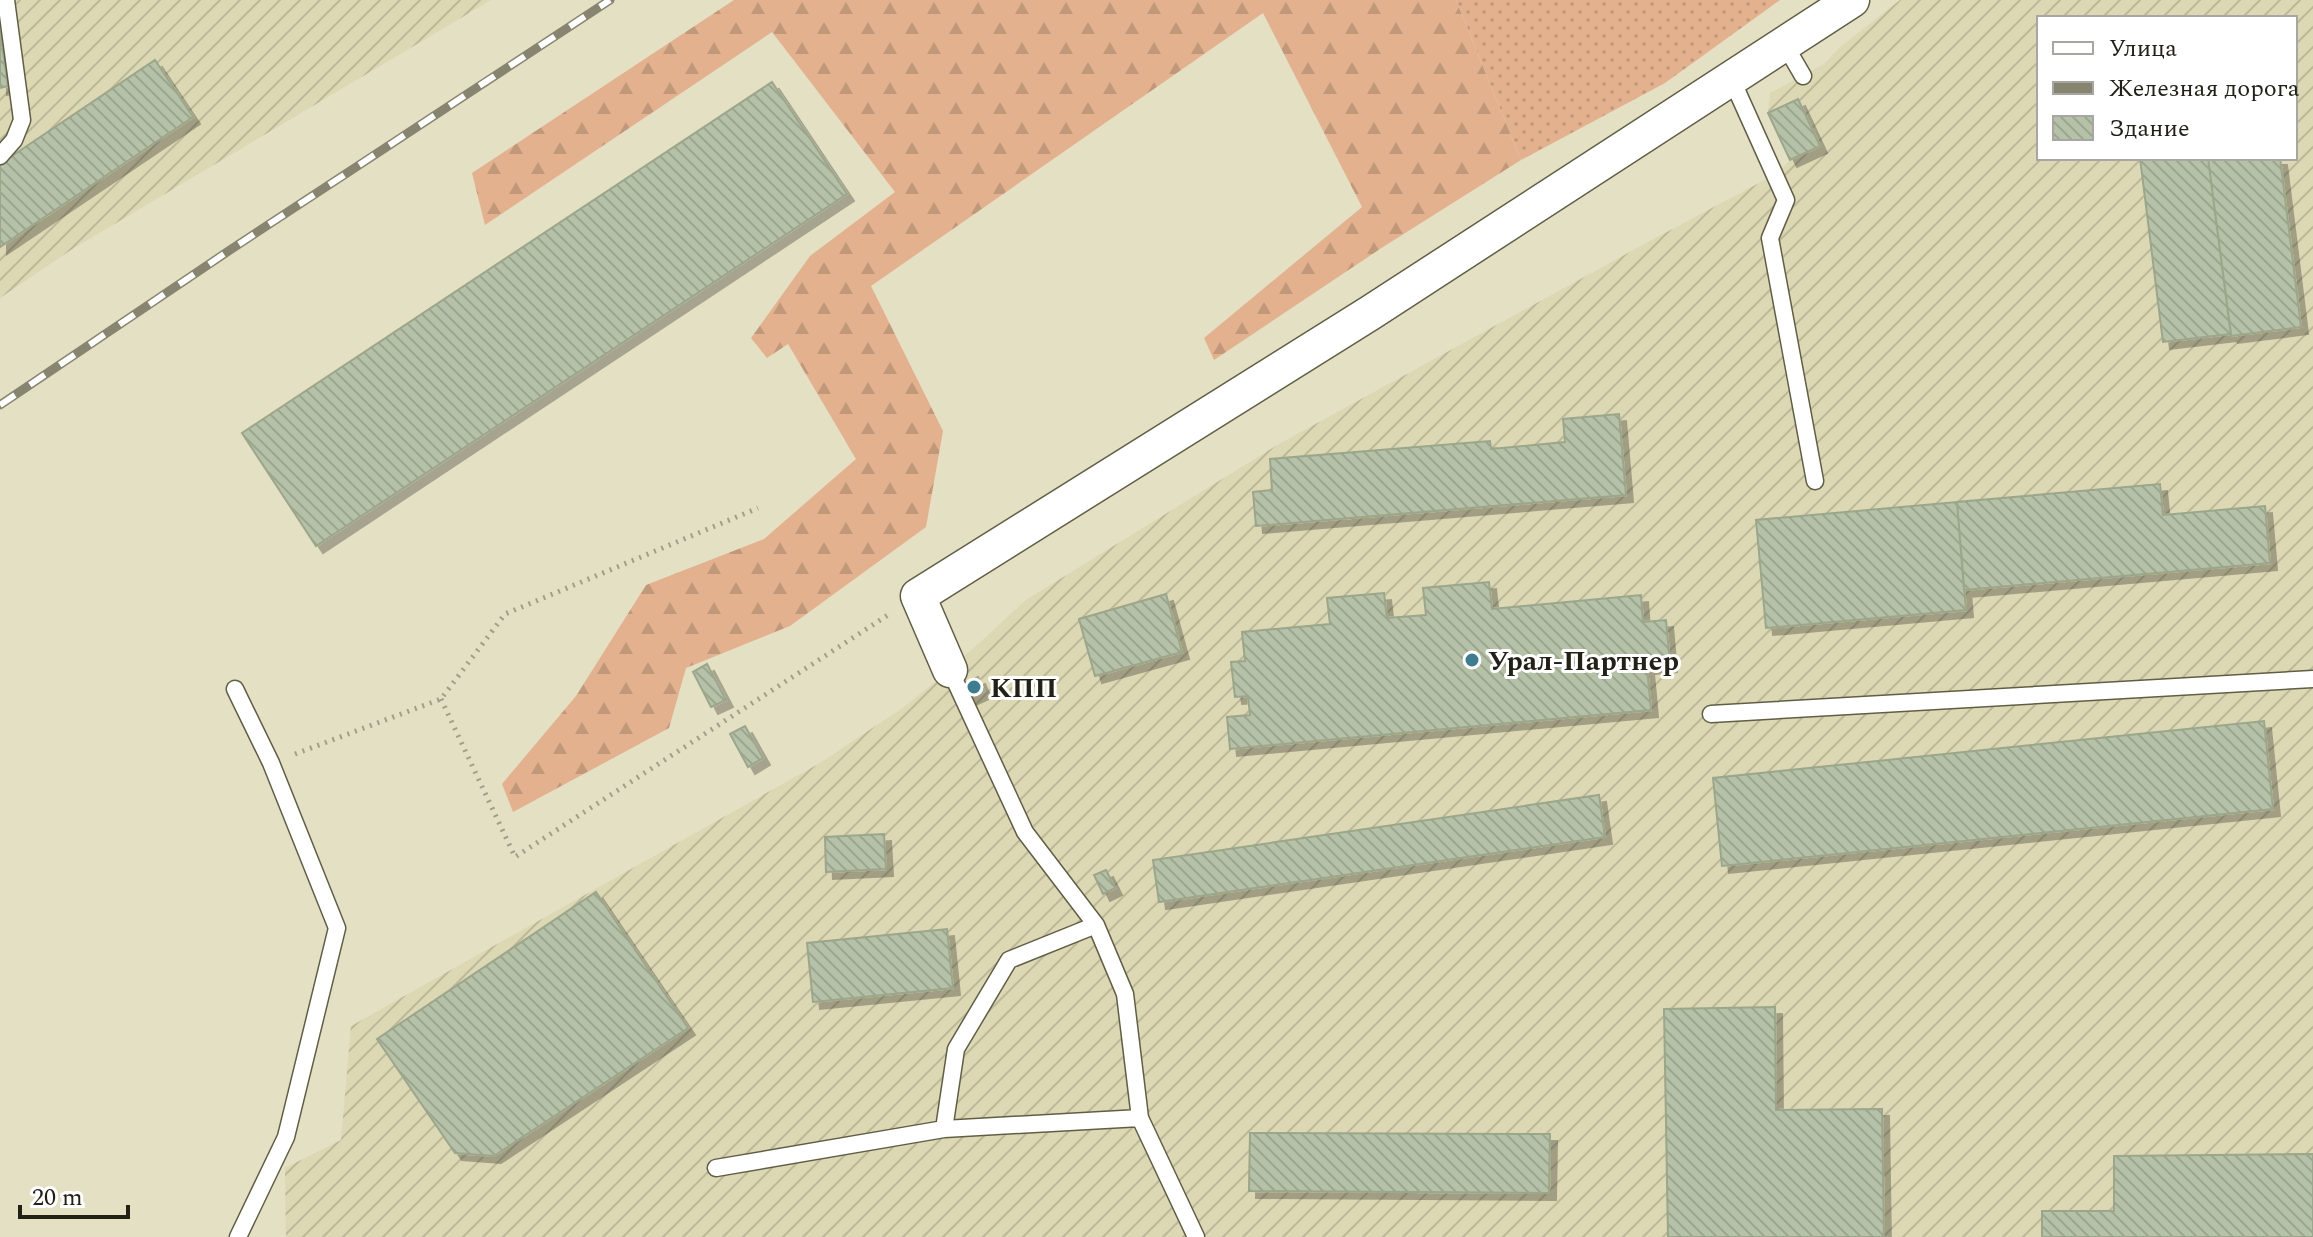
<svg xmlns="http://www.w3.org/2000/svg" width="2313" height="1237" font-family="Spectral,serif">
  <defs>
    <pattern id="industrial-furrows" width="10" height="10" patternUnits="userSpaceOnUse" patternTransform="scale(2)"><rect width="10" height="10" fill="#dcd8b3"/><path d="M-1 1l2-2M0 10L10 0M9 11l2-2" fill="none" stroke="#bcb999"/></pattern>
    <pattern id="grass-dots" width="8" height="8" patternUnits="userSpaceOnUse" patternTransform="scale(2)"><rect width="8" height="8" fill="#e3b18e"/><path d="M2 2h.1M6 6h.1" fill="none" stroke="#c2987a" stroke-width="1.8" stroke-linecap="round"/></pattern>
    <pattern id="forest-firs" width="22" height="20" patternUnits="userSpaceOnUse" patternTransform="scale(2)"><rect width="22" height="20" fill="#e3b18e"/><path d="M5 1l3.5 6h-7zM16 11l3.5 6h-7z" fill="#c2987a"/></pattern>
    <pattern id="building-back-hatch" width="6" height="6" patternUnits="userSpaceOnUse" patternTransform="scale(2)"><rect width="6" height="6" fill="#b6c2a7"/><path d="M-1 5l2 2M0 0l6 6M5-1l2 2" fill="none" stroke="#9ca68f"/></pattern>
    <filter id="shadow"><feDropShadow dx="7" dy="7" stdDeviation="0" flood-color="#0004"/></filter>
  </defs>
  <rect width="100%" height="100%" fill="#e3e0c3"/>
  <!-- industrial -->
  <path fill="url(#industrial-furrows)" fill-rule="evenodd" d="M 0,0 L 491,0 L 74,248 L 0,298 Z
    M 1900,0 L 2313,0 L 2313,1237 L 286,1237 L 285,1168 L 341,1140 L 351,1026 L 820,763 L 904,707 L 950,670 L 1026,600 L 1279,444 L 1648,242 L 1776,174 L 1790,160 L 1768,113 L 1770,93 L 1824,64 L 1839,48 ZM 2039,18 L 2295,18 L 2295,158 L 2039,158 Z"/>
  <!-- grass -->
  <path fill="url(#grass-dots)" d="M 1456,0 L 1780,0 L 1665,83 L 1521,160 Z"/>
  <!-- forest -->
  <path fill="url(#forest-firs)" d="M 734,0 L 1456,0 L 1521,160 L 1383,247 L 1214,360 L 1204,338 L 1362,207 L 1263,13 L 871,286 L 943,431 L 926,527 L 790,626 L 686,668 L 669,728 L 513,812 L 502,784 L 576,696 L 646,585 L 764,539 L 856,459 L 788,344 L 767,358 L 751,338 L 810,256 L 895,192 L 772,32 L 485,225 L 472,173 Z"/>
  <!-- building -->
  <path fill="url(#building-back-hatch)" stroke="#9ba68b" stroke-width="2" filter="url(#shadow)" d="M 0,30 L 8,86 L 0,88 Z
    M 155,60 L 193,117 L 0,247 L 0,164 Z
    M 772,82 L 847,194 L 316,546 L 242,433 Z
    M 1798,99 L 1820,146 L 1790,160 L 1768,113 Z
    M 2140,158 L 2208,158 L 2231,334 L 2163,342 Z
    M 2208,158 L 2280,158 L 2301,327 L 2231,336 Z
    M 1619,414 L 1626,495 L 1256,526 L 1253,492 L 1272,490 L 1270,459 L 1490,441 L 1491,449 L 1565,442 L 1563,419 Z
    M 2160,484 L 2163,515 L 2265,506 L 2270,563 L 1964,590 L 1957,502 Z
    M 1957,502 L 1966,610 L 1766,628 L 1756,520 Z
    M 1489,582 L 1492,609 L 1641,595 L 1643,622 L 1666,620 L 1670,665 L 1647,667 L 1651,710 L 1230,749 L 1227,717 L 1250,715 L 1248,696 L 1235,697 L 1231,662 L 1245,661 L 1242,632 L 1330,624 L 1327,598 L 1384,593 L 1387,618 L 1426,615 L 1423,588 Z
    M 1166,594 L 1182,652 L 1095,676 L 1079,619 Z
    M 707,664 L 726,700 L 711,707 L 693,672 Z
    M 978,677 L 984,691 L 969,698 L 963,684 Z
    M 2264,721 L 2273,809 L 1722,866 L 1713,778 Z
    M 745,726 L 763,758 L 748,767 L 730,734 Z
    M 1599,795 L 1605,837 L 1159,902 L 1153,860 Z
    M 884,834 L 886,869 L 826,872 L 825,837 Z
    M 1106,870 L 1115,888 L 1103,894 L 1094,875 Z
    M 596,892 L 688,1028 L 494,1156 L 455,1153 L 377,1039 Z
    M 947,929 L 953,988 L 813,1002 L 807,943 Z
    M 1775,1007 L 1776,1110 L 1882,1109 L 1884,1237 L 1668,1237 L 1664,1009 Z
    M 1250,1133 L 1550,1134 L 1549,1193 L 1249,1191 Z
    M 2313,1154 L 2313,1237 L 2042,1237 L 2042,1211 L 2114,1211 L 2114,1156 Z"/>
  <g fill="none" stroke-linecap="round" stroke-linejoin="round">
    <defs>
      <path id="lane" d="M 1785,45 L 1803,76
        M 1732,80 L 1786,200 L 1770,238 L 1815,481
        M 0,156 L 14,140 L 22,120 L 6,0
        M 235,689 L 271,763 L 337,928 L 286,1137 L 238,1237
        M 1711,714 L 2313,679
        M 1140,1118 L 1196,1237
        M 944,1129 L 956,1049 L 1009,960 L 1096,925
        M 716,1168 L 944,1129 L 1140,1118 L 1125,994 L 1096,925 L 1025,832 L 950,670"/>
      <path id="street" d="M 950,670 L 918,596 L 1370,313 L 1852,0"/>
    </defs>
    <!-- lane casing -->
    <use href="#lane" stroke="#605e44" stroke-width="19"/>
    <!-- street casing -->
    <use href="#street" stroke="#605e44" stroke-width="37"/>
    <!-- path -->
    <path stroke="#a29f88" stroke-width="5" stroke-dasharray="2 6" stroke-linecap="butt" d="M 441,699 L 515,857 L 888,615
      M 295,754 L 441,699 L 505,614 L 758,508"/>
    <!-- lane -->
    <use href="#lane" stroke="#fff" stroke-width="16"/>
    <!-- street -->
    <use href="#street" stroke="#fff" stroke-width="34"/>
    <defs>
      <path id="rail" d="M 0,405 L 230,250 L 610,0"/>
    </defs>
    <!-- rail casing -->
    <use href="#rail" stroke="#878570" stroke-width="9"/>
    <!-- rail -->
    <use href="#rail" stroke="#fff" stroke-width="6" stroke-dasharray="18" stroke-linecap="butt"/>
  </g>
  <!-- markers -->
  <g fill="#3c7d90" stroke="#fff" stroke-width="3">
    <circle cx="1472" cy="660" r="8"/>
    <circle cx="974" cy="687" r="8"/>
  </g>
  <g text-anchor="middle" stroke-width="6" stroke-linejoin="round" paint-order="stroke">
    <!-- poi labels -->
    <g font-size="28" font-weight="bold" fill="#222116" stroke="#fff" text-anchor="start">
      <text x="1488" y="670">Урал-Партнер</text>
      <text x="990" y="697">КПП</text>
    </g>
  </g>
  <!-- legend -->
  <rect x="2037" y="16" width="260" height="144" fill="#ffffff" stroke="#a7a6a2" stroke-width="2"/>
  <rect x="2053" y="42" width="40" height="12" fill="#ffffff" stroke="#a7a6a2" stroke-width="2"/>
  <text x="2109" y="56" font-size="24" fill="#222116">Улица</text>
  <rect x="2053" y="82" width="40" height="12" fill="#878570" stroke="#a7a6a2" stroke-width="2"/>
  <text x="2109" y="96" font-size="24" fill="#222116">Железная дорога</text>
  <rect x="2053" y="116" width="40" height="24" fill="url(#building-back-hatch)" stroke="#a7a6a2" stroke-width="2"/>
  <text x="2109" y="136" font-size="24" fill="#222116">Здание</text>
  <!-- scale -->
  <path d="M20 1205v12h108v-12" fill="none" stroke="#222116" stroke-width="4"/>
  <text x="32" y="1205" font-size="24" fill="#222116" stroke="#ffffff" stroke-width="6" paint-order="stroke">20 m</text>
</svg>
